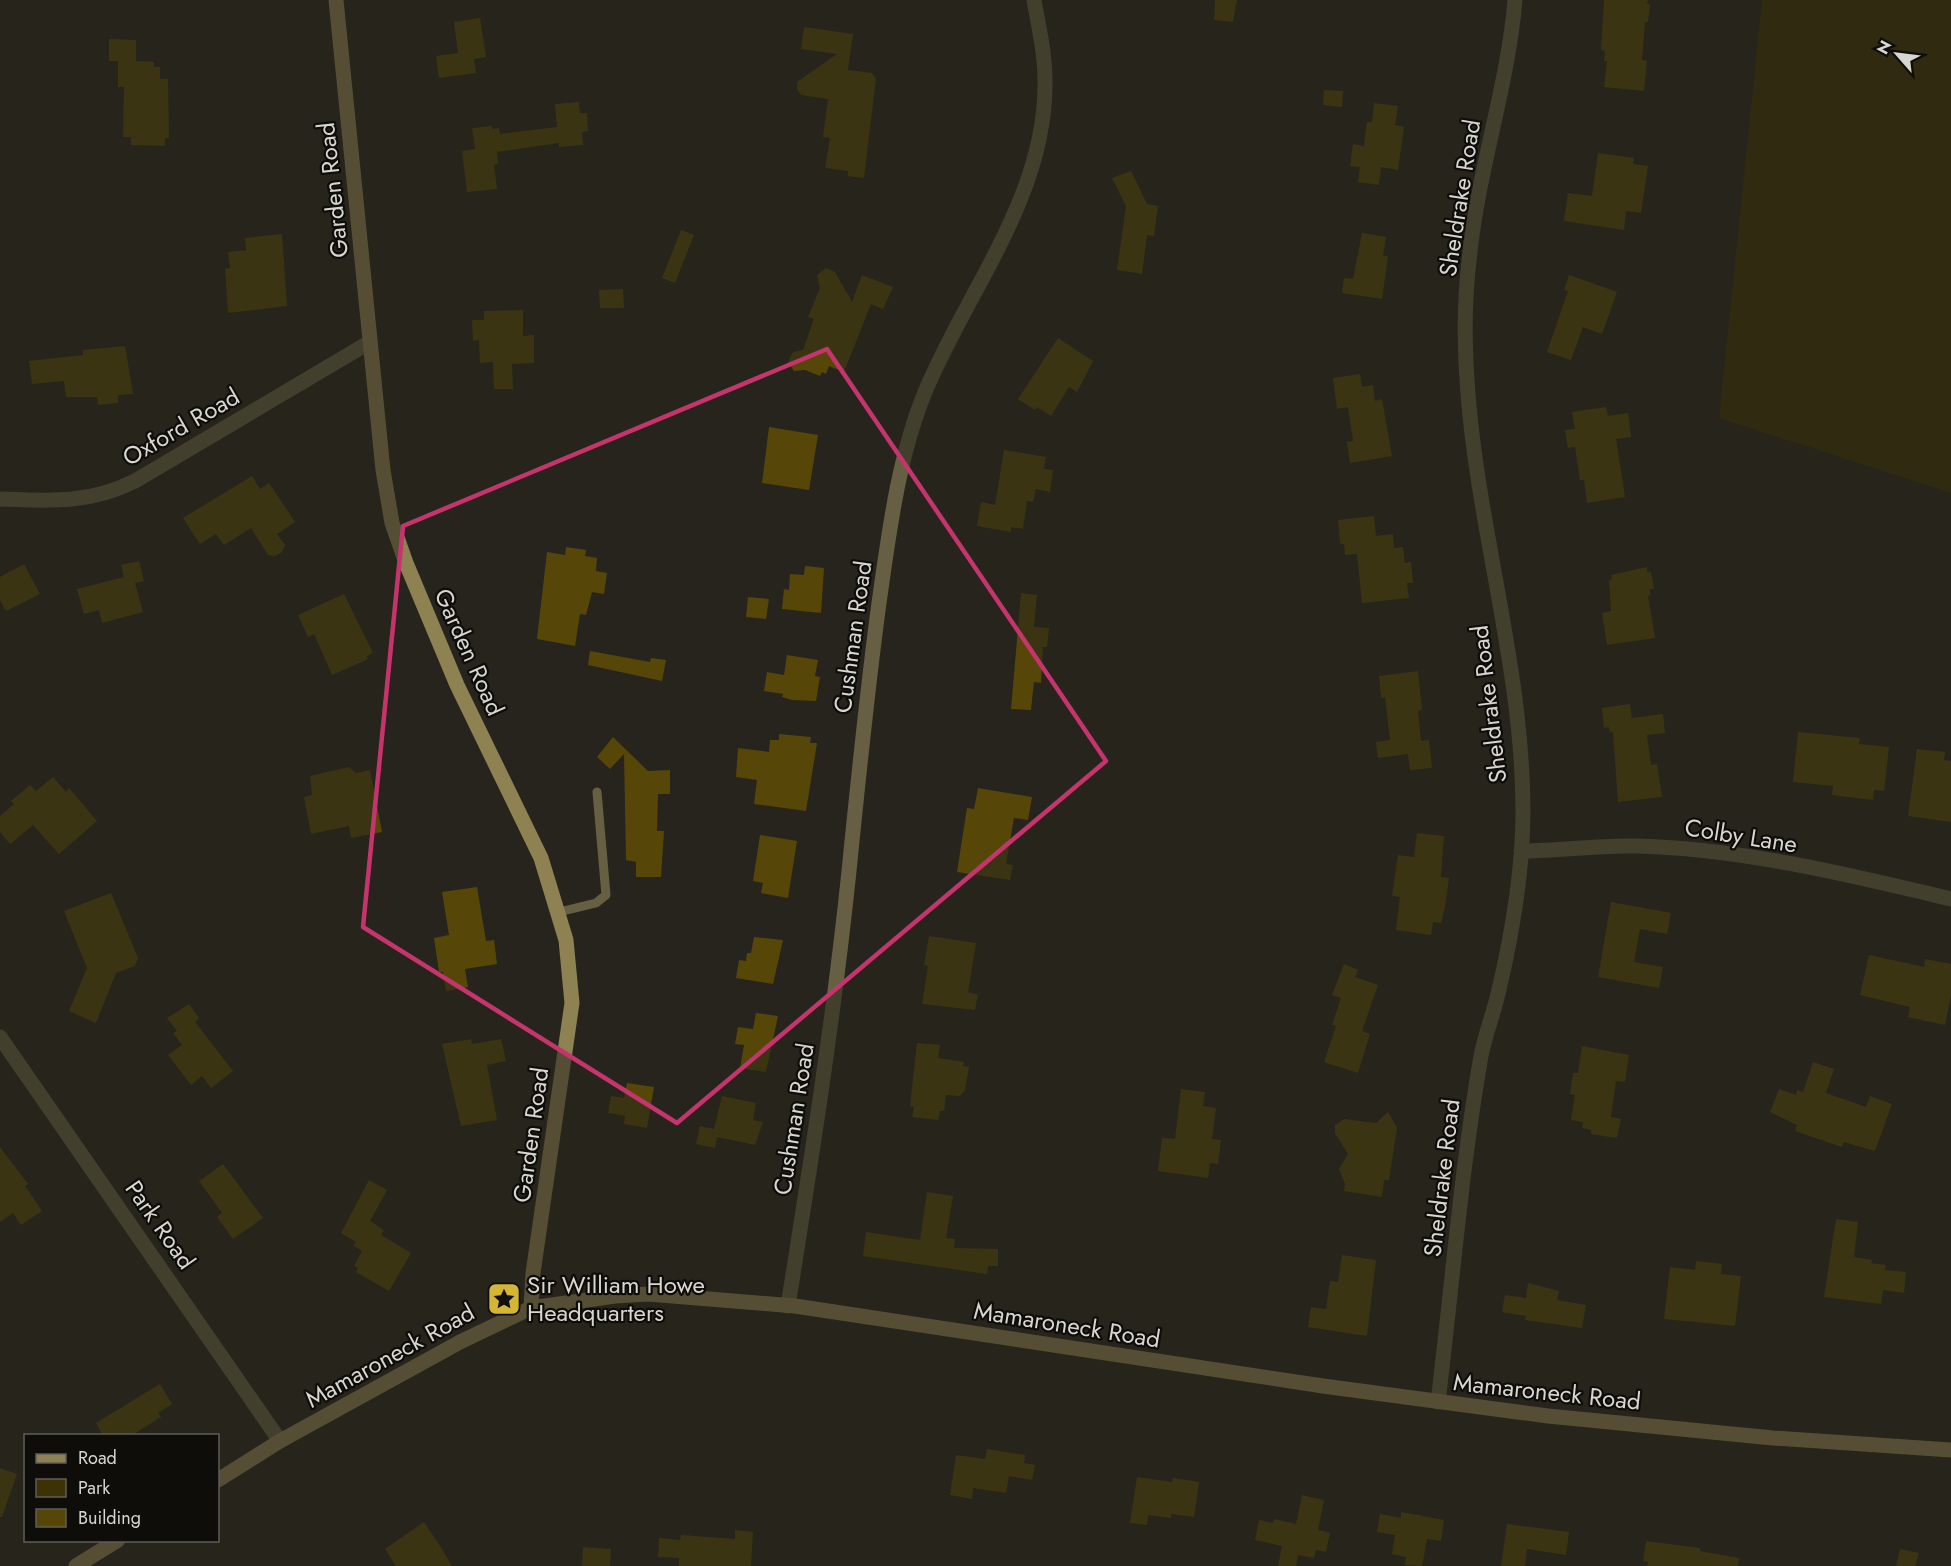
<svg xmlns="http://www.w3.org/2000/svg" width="1951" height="1566" font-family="Jost,sans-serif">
  <rect width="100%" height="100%" fill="#26241c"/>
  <!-- green -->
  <path fill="#3d3205" d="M 1762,0 L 1951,0 L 1951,493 L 1719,418 Z"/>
  <!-- building -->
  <path fill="#564709" d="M 1215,0 L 1237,0 L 1233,22 L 1214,20 Z
    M 1604,0 L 1648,0 L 1647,4 L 1650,4 L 1648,22 L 1645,22 L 1642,60 L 1647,61 L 1644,91 L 1604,87 L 1607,61 L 1604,61 L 1605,51 L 1601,50 Z
    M 480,18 L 486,57 L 474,59 L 476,73 L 439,78 L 436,56 L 458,53 L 454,22 Z
    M 804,27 L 853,34 L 848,70 L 872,73 L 876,78 L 864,178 L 848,176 L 848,171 L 825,168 L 830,138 L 823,137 L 828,99 L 801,95 L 797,89 L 797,82 L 837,54 L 801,49 Z
    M 109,39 L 136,40 L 136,61 L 154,62 L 154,67 L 160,67 L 160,79 L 168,79 L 169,138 L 165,138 L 165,146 L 131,145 L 131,137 L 123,137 L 124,87 L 118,87 L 118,61 L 109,61 Z
    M 1324,90 L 1343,91 L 1342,107 L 1323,105 Z
    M 579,102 L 580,113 L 587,113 L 588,131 L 582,132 L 583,145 L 559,147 L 559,143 L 497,152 L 498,164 L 494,165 L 497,189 L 467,192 L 462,151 L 475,149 L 472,128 L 492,126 L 492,129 L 499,128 L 500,134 L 557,127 L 555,104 Z
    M 1374,103 L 1398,106 L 1395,125 L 1404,127 L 1398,170 L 1381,167 L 1379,185 L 1358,182 L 1360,167 L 1350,166 L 1353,144 L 1364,146 L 1367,122 L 1372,122 Z
    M 1598,153 L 1634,158 L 1633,164 L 1648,166 L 1641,213 L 1626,211 L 1624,230 L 1564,221 L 1568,193 L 1592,196 Z
    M 1131,171 L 1147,204 L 1158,206 L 1154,236 L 1147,235 L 1142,274 L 1117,270 L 1126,206 L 1112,178 Z
    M 681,230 L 694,235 L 675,283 L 662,278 Z
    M 1362,233 L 1386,237 L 1383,256 L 1388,256 L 1382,299 L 1342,293 L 1344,278 L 1353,279 Z
    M 282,234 L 287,306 L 228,313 L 225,269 L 230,268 L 228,252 L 246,250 L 245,238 Z
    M 826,268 L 835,272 L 852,302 L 862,275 L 893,287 L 883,309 L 871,304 L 844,372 L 829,366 L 826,374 L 822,372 L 820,376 L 805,370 L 794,371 L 788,362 L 793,352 L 803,350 L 814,319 L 808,317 L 820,288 L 817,275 Z
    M 1569,275 L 1617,292 L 1602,334 L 1583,327 L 1571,360 L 1547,352 L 1568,291 L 1564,290 Z
    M 623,289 L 624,308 L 600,308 L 599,290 Z
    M 523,310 L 523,336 L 534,335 L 534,363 L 512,364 L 513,389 L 494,389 L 493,362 L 480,363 L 479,340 L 473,341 L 472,320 L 484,320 L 484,311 Z
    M 1058,338 L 1093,361 L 1077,392 L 1069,387 L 1051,416 L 1037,407 L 1035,410 L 1018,399 Z
    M 125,346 L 133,394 L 118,395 L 118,403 L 98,405 L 97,397 L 66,397 L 64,381 L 32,384 L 29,361 L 83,355 L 83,350 Z
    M 1360,374 L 1362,387 L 1373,385 L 1375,401 L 1382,399 L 1392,456 L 1350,463 L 1347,442 L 1353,441 L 1348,407 L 1337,409 L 1333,378 Z
    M 1606,407 L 1608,416 L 1628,413 L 1631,437 L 1616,439 L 1625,497 L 1587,503 L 1584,480 L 1580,480 L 1575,447 L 1568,448 L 1565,430 L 1575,429 L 1572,412 Z
    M 769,427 L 818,435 L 809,490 L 762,483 Z
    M 1004,450 L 1046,457 L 1044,469 L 1053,470 L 1050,492 L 1036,489 L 1033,502 L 1027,501 L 1023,529 L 1011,527 L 1011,532 L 977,526 L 981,502 L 995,505 Z
    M 252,476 L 260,489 L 269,483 L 295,522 L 277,534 L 285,545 L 282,552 L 275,556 L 268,555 L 251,528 L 224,545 L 216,534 L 200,544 L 183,518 Z
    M 1374,516 L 1376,536 L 1393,534 L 1394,548 L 1403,547 L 1405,563 L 1411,562 L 1413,583 L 1407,583 L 1409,598 L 1362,603 L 1357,554 L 1345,555 L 1344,544 L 1340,544 L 1338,520 Z
    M 566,547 L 586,550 L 585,556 L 597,558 L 596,571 L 607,573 L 604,594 L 592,592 L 586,615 L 580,614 L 575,646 L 537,639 L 547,552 L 565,555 Z
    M 139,561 L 144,581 L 135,583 L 143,612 L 102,623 L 99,610 L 84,614 L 77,589 L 124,577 L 121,565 Z
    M 24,564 L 40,594 L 6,611 L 0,600 L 0,577 Z
    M 805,566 L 824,568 L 821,613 L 782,609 L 784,589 L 789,590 L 790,574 L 804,575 Z
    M 1647,567 L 1647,572 L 1651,572 L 1654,589 L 1650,589 L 1650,595 L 1648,596 L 1655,638 L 1607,645 L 1602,613 L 1611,611 L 1609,580 L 1612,579 L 1611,575 Z
    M 1021,593 L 1037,595 L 1034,627 L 1049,628 L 1047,647 L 1043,647 L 1041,683 L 1034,682 L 1031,710 L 1011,709 Z
    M 344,594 L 373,653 L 367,656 L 368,659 L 332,675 L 314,634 L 308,637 L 298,615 Z
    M 748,597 L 769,599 L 766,619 L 746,617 Z
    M 590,651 L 650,662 L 651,658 L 666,660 L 662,681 L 588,665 Z
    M 787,655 L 818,660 L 815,676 L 820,677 L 816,701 L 792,700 L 782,697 L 783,694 L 764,691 L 767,672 L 784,675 Z
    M 1418,671 L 1422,710 L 1418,711 L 1421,741 L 1429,740 L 1432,768 L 1410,770 L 1408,754 L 1378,758 L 1376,742 L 1390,740 L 1385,697 L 1381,698 L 1379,676 Z
    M 1630,704 L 1632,718 L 1663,714 L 1665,733 L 1647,735 L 1651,765 L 1657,764 L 1662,797 L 1618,802 L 1613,732 L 1610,732 L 1609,727 L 1604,728 L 1602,708 Z
    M 1798,732 L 1860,738 L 1859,744 L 1889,747 L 1884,791 L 1874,790 L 1873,800 L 1832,795 L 1833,786 L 1793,782 Z
    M 779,734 L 811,737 L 810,743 L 817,743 L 806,811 L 754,804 L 757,780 L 736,777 L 738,748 L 769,752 L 770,740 L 779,740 Z
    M 613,737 L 648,771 L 670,770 L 670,794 L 658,794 L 657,831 L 664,831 L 661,877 L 636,877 L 636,862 L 626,860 L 624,754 L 610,769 L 597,757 Z
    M 1917,749 L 1945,752 L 1944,760 L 1951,761 L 1951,822 L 1908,816 Z
    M 349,767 L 356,773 L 370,770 L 382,832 L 351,838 L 349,826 L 311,834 L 304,797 L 312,795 L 310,776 Z
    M 53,777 L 66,792 L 69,788 L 97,821 L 59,854 L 33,825 L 10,844 L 0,832 L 0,816 L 14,804 L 11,801 L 30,785 L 36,791 Z
    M 978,788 L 1032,797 L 1028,820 L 1014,818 L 1006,864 L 1013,865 L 1010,880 L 957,872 L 967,808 L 974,809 Z
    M 1417,833 L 1444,836 L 1441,877 L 1449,878 L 1445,907 L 1441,923 L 1433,922 L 1431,935 L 1396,930 L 1400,897 L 1392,896 L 1398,855 L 1414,857 Z
    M 760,835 L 797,841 L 788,898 L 761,893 L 763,883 L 753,881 Z
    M 477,887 L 486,941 L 494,940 L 497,964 L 465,969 L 468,987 L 446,991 L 443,972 L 439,972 L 434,938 L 449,935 L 442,892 Z
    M 111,893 L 138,958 L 135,966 L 116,973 L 96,1023 L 69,1011 L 87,968 L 64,911 Z
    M 1611,902 L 1671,913 L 1667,934 L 1640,929 L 1634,962 L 1663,967 L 1659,988 L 1598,977 Z
    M 929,936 L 976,943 L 968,992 L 978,995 L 975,1010 L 922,1004 L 928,966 L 924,965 Z
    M 754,937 L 783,940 L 773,984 L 736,978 L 739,960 L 746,961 L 747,953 L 751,953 Z
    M 1869,955 L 1924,967 L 1925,959 L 1951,964 L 1951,995 L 1945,1025 L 1908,1017 L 1910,1007 L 1860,995 Z
    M 1344,964 L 1358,970 L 1355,977 L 1378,985 L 1362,1031 L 1370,1034 L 1358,1073 L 1324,1062 L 1336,1026 L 1332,1025 L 1341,998 L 1332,995 Z
    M 189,1004 L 199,1018 L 195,1022 L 233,1071 L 211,1088 L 202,1076 L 191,1085 L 168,1055 L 182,1045 L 173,1033 L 177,1031 L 167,1018 Z
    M 756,1013 L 778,1016 L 766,1072 L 740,1068 L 744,1045 L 735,1044 L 738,1027 L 753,1029 Z
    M 471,1039 L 472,1044 L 501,1039 L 506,1061 L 487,1065 L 497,1120 L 461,1126 L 442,1044 Z
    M 917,1043 L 940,1045 L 938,1058 L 964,1062 L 963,1066 L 969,1067 L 965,1090 L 960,1096 L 946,1095 L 944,1111 L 940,1111 L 938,1120 L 912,1117 L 914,1107 L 910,1106 Z
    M 1582,1046 L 1629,1055 L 1625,1082 L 1616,1081 L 1611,1117 L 1621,1119 L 1617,1138 L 1591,1134 L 1591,1130 L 1582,1128 L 1583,1122 L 1571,1120 L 1575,1095 L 1570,1094 L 1573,1073 L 1578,1073 Z
    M 1813,1062 L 1834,1069 L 1826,1093 L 1866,1107 L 1870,1096 L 1892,1104 L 1875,1151 L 1844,1142 L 1842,1147 L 1795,1131 L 1797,1125 L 1770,1112 L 1779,1089 L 1796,1095 L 1797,1090 L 1803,1092 Z
    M 627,1083 L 654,1087 L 647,1128 L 624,1124 L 625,1116 L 608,1113 L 611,1096 L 624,1098 Z
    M 1181,1089 L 1205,1092 L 1203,1106 L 1216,1108 L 1212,1139 L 1221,1140 L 1218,1164 L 1210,1163 L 1208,1178 L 1158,1171 L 1162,1138 L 1175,1139 Z
    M 722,1096 L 756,1103 L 753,1120 L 763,1122 L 755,1145 L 717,1137 L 715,1148 L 696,1144 L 700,1126 L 714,1129 Z
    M 1388,1112 L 1397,1128 L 1389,1180 L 1384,1180 L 1382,1197 L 1344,1191 L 1345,1184 L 1339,1169 L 1348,1154 L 1335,1133 L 1335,1125 L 1344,1119 L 1376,1123 Z
    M 0,1147 L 28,1184 L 25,1186 L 42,1211 L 21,1225 L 13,1213 L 0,1222 Z
    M 223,1164 L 263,1218 L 233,1239 L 217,1217 L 222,1213 L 199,1181 Z
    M 369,1180 L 387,1190 L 370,1221 L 384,1230 L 381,1235 L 411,1253 L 389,1291 L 356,1272 L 358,1268 L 354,1266 L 362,1251 L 353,1245 L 356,1242 L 341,1233 Z
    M 927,1192 L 953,1196 L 946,1238 L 955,1239 L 954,1248 L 998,1249 L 998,1266 L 988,1266 L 987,1274 L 863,1256 L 866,1232 L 920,1240 Z
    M 1836,1219 L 1858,1222 L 1854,1257 L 1872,1260 L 1871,1263 L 1886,1265 L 1885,1270 L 1906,1272 L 1904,1293 L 1883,1290 L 1881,1304 L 1824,1297 Z
    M 1342,1255 L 1376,1260 L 1367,1336 L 1308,1327 L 1311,1307 L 1326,1309 L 1330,1281 L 1338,1282 Z
    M 1696,1261 L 1722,1264 L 1721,1274 L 1741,1276 L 1735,1326 L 1664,1319 L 1670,1267 L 1695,1270 Z
    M 1528,1283 L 1559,1291 L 1557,1300 L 1586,1305 L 1582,1328 L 1525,1320 L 1526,1316 L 1502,1312 L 1505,1295 L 1526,1298 Z
    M 160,1384 L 172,1404 L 158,1413 L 161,1417 L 131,1436 L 103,1436 L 96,1423 Z
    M 987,1449 L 1025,1455 L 1024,1463 L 1035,1465 L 1032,1480 L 1009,1476 L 1006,1493 L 973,1488 L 972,1499 L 950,1495 L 956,1455 L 985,1459 Z
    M 0,1468 L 17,1474 L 2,1517 L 0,1517 Z
    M 1137,1477 L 1172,1482 L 1173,1478 L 1199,1482 L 1194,1517 L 1171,1514 L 1171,1518 L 1148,1515 L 1147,1525 L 1130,1523 Z
    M 1302,1495 L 1324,1500 L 1318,1530 L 1330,1533 L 1326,1552 L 1316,1550 L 1314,1558 L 1298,1555 L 1296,1566 L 1278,1566 L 1282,1546 L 1255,1540 L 1259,1520 L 1273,1523 L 1274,1519 L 1296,1524 Z
    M 1401,1512 L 1444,1520 L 1441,1541 L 1427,1539 L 1422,1566 L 1405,1565 L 1406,1557 L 1392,1554 L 1395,1535 L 1377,1532 L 1380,1514 L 1401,1518 Z
    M 424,1522 L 442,1549 L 452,1566 L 396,1566 L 385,1549 Z
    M 1507,1524 L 1569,1532 L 1566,1555 L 1527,1549 L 1525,1566 L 1501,1566 Z
    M 735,1530 L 753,1532 L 751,1566 L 679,1566 L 679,1558 L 658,1557 L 659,1538 L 680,1540 L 681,1535 L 735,1539 Z
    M 1646,1541 L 1700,1548 L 1700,1551 L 1739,1558 L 1738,1566 L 1647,1566 L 1648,1562 L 1643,1561 Z
    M 583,1547 L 611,1549 L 610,1566 L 582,1566 Z
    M 1900,1549 L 1919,1553 L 1915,1566 L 1896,1566 Z"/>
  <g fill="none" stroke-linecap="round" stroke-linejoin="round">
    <!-- lane -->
    <path stroke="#675f43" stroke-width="9" d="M 559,912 L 596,903 L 606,895 L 597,792"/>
    <!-- street -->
    <path stroke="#675f43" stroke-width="15" d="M 0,499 C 50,501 89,504 135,481 L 370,342
      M 1521,851 C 1559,851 1597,845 1635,846 C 1739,848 1850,875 1951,899
      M 0,1037 L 280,1441
      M 788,1306 C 811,1161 834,1017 849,871 C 858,781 867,692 879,603 C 889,533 898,458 925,392 C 966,293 1044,199 1045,87 C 1046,57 1039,29 1034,0
      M 1438,1402 C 1452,1287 1461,1170 1481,1056 C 1485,1035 1493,1015 1498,994 C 1512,935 1523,871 1523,811 C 1523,671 1479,533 1468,394 C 1464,348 1464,299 1470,252 C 1479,167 1508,85 1515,0"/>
    <!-- secondary -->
    <path stroke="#8e8152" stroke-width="15" d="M 336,0 L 383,470 L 392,523 L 406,563 L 457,685 L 541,858 L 566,940 L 572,1003 L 533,1273 L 531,1308
      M 218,1480 L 280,1441 L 460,1342 L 531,1308 L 615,1296 L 648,1294 L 795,1306 L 1323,1386 L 1548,1416 L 1773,1438 L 1951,1450
      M 76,1566 L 118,1540"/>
  </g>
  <!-- marked area -->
  <path d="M0 0H1951V1566H0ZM 827,349 L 1106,761 L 677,1123 L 363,927 L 403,526 Z" fill="#26241c" fill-opacity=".55" fill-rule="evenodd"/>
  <path fill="none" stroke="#c5346d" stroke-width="4.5" stroke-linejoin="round" d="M 827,349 L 1106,761 L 677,1123 L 363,927 L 403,526 Z"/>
  <!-- icons -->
  <defs>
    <symbol id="sight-square" viewBox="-11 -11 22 22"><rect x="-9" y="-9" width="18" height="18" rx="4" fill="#d5b535" stroke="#0e0d0a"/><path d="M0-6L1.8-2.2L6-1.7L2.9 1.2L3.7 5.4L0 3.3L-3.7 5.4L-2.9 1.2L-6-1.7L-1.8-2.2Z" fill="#111"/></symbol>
  </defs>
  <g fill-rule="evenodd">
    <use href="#sight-square" x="485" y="1280" width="38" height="38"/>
  </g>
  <g text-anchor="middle" stroke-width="4.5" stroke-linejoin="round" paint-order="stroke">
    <!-- street labels -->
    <g font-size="24" fill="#d7d6d1" stroke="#0e0d0a">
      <text transform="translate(333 190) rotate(-96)" y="8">Garden Road</text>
      <text transform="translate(1460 198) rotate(-81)" y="8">Sheldrake Road</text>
      <text transform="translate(181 427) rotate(-30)" y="8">Oxford Road</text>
      <text transform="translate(853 637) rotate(-82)" y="8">Cushman Road</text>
      <text transform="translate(469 652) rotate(66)" y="8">Garden Road</text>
      <text transform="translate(1489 704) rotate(-97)" y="8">Sheldrake Road</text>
      <text transform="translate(1741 836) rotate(9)" y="8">Colby Lane</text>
      <text transform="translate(794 1119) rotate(-81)" y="8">Cushman Road</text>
      <text transform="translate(531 1135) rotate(-82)" y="8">Garden Road</text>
      <text transform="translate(1442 1178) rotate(-83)" y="8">Sheldrake Road</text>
      <text transform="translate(160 1225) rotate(55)" y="8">Park Road</text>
      <text transform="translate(1067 1325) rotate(9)" y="8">Mamaroneck Road</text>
      <text transform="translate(390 1356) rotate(-29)" y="8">Mamaroneck Road</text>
      <text transform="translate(1547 1392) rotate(6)" y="8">Mamaroneck Road</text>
    </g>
    <!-- poi labels -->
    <g font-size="24" fill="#d7d6d1" stroke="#0e0d0a" text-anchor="start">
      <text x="527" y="1293">Sir William Howe<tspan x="527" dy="28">Headquarters</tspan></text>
    </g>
  </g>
  <!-- legend -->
  <rect x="24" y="1434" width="195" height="108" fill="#0e0d0a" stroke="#5e5d5a" stroke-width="1.5"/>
  <rect x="36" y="1454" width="30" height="9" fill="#8e8152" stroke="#5e5d5a" stroke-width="1.5"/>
  <text x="78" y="1464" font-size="18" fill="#d7d6d1">Road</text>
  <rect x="36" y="1479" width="30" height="18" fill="#3d3205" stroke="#5e5d5a" stroke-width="1.5"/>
  <text x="78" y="1494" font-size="18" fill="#d7d6d1">Park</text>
  <rect x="36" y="1509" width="30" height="18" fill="#564709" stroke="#5e5d5a" stroke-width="1.5"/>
  <text x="78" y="1524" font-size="18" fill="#d7d6d1">Building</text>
  <!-- north arrow -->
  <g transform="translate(1897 54) rotate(298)" stroke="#0e0d0a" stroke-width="4.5" paint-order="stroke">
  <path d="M0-4.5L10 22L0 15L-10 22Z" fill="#d7d6d1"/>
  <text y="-9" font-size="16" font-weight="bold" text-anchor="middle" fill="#d7d6d1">N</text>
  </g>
</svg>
